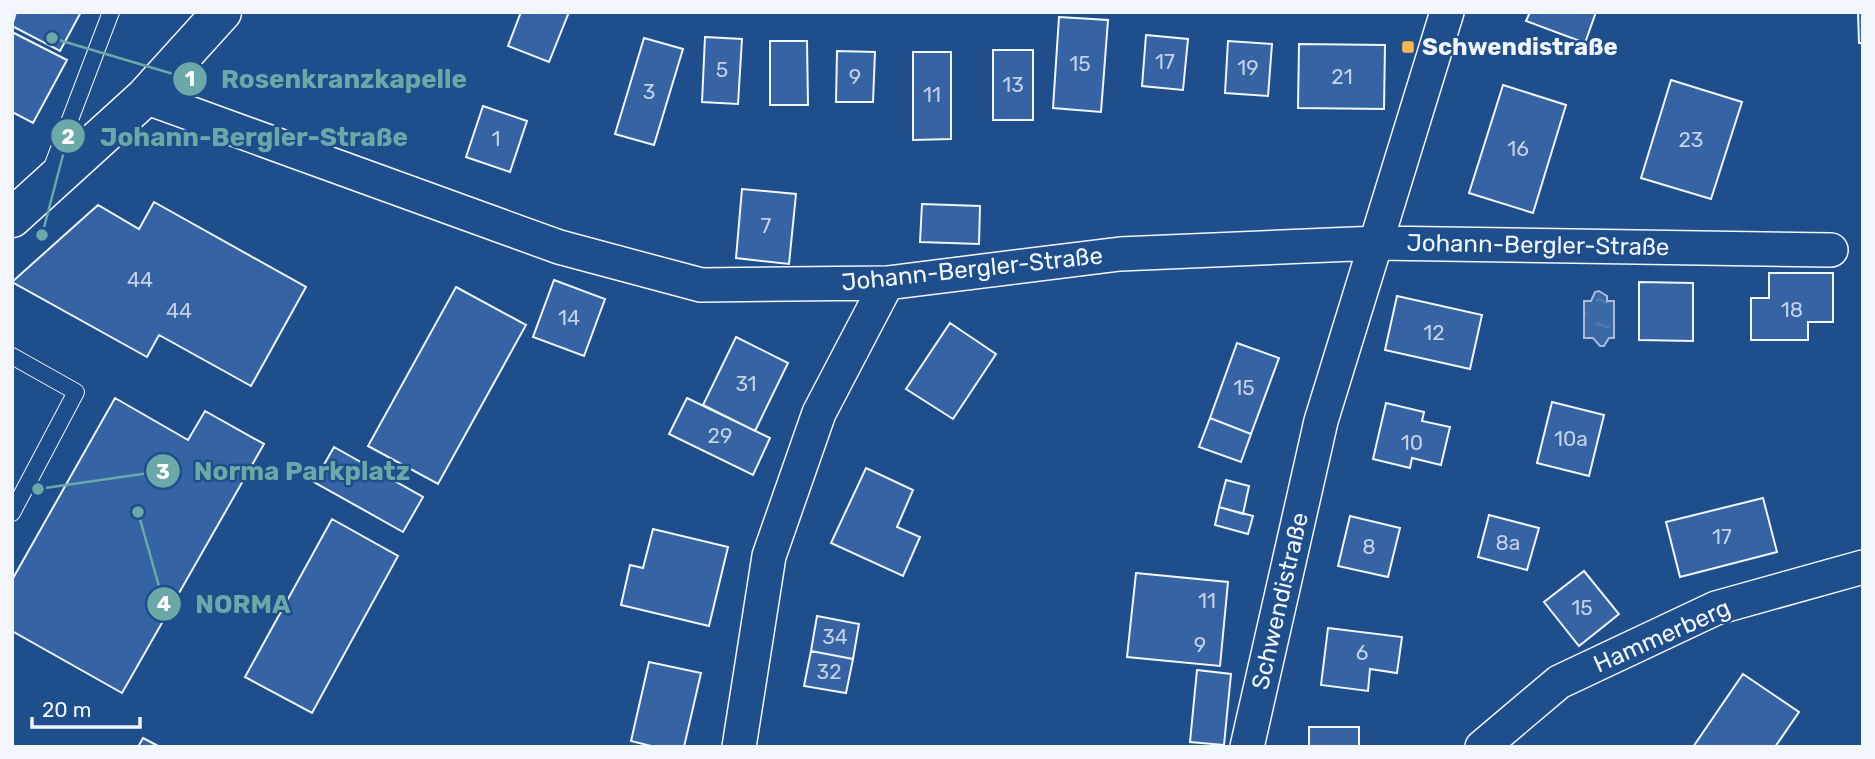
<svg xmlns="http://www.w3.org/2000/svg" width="1875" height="759" font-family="Rubik,sans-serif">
  <defs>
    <pattern id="water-ripples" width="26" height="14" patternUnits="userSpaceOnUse" patternTransform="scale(1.75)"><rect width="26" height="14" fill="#3b69a3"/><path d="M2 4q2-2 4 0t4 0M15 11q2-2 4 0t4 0" fill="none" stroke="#587fb1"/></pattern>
  </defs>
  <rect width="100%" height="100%" fill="#1f4e8c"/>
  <!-- water -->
  <path fill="url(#water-ripples)" stroke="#a8bbd7" stroke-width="2" d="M 1599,291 L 1607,296 L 1607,301 L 1614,301 L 1614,338 L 1609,338 L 1604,346 L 1600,346 L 1593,338 L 1584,338 L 1584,301 L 1591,301 L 1595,292 Z"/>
  <!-- building -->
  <path fill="#3563a3" stroke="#f2f6ff" stroke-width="2" d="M 16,12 L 81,12 L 60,51 L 12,26 Z
    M 521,12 L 569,12 L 549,62 L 508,46 Z
    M 1530,12 L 1596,12 L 1585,43 L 1526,21 Z
    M 1858,12 L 1863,12 L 1863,43 L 1859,43 Z
    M 1059,17 L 1108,20 L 1101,112 L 1053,108 Z
    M 14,33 L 67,60 L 33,123 L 12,112 L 12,36 Z
    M 1146,35 L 1188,39 L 1183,90 L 1142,86 Z
    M 705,37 L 742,39 L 738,104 L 702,102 Z
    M 644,38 L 683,49 L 654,145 L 615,134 Z
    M 770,41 L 807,41 L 808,105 L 770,105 Z
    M 1228,41 L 1272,44 L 1268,96 L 1225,93 Z
    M 1299,44 L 1385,45 L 1384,109 L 1298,108 Z
    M 993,50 L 1033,50 L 1033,120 L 993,120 Z
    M 837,51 L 875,52 L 873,102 L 836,102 Z
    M 913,52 L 951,52 L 951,139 L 913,140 Z
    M 1671,80 L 1742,102 L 1711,199 L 1641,178 Z
    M 1503,85 L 1566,105 L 1533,213 L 1469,193 Z
    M 483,106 L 527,121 L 510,172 L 466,157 Z
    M 742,189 L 796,194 L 789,264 L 736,258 Z
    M 154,202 L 306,287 L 251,386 L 159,335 L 147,357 L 12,282 L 98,205 L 139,229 Z
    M 922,204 L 980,206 L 979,244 L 920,242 Z
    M 1769,273 L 1833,273 L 1833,322 L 1808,322 L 1808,340 L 1751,340 L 1751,298 L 1769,298 Z
    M 554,280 L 605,299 L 584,356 L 533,337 Z
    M 1639,282 L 1693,283 L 1693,341 L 1639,340 Z
    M 456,287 L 526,325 L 438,484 L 368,446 Z
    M 1397,296 L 1482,315 L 1470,369 L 1385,350 Z
    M 950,323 L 996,354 L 953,419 L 906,389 Z
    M 736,337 L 788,363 L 755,431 L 703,405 Z
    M 1237,343 L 1279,358 L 1251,434 L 1210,418 Z
    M 115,398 L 188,440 L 205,411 L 264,444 L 122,693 L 12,631 L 12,580 Z
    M 687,398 L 770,438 L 753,475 L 669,434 Z
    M 1552,402 L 1604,415 L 1589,476 L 1537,463 Z
    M 1386,403 L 1424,412 L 1422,421 L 1450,427 L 1441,465 L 1412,458 L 1410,468 L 1373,459 Z
    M 1210,418 L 1251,434 L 1241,462 L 1199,447 Z
    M 334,447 L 423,497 L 403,532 L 314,482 Z
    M 866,468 L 913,490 L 897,527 L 920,537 L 903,576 L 831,543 Z
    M 1226,480 L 1249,486 L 1243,514 L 1219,507 Z
    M 1763,498 L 1777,552 L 1680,577 L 1666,522 Z
    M 1219,507 L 1253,516 L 1248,534 L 1215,525 Z
    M 1489,515 L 1539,528 L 1527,570 L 1478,557 Z
    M 1350,516 L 1400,528 L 1388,577 L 1338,566 Z
    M 332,519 L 398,556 L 312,713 L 245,677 Z
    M 653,529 L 728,547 L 709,626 L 621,605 L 630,565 L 643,568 Z
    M 1584,571 L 1619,614 L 1579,646 L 1544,602 Z
    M 1136,573 L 1228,582 L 1220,666 L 1127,657 Z
    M 817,616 L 859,624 L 853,659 L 811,651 Z
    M 1328,628 L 1402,637 L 1397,673 L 1370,669 L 1368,691 L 1321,685 Z
    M 811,651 L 853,659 L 846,693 L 804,686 Z
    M 649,662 L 701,673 L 684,747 L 655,747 L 631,741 Z
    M 1197,670 L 1231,674 L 1224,745 L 1190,742 Z
    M 1743,674 L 1799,712 L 1775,747 L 1693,747 Z
    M 1309,727 L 1359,727 L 1359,747 L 1309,747 Z
    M 143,738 L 160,747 L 138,747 Z"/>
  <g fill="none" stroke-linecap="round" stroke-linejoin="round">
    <defs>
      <path id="lane" d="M 52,167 L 111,12
        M 12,356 L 76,392 L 12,513"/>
      <path id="street" d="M 145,97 L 559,247 L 701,285 L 887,283 L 1120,254 L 1377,243 L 1831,250
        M 739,747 L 769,556 L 819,413 L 887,283
        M 1247,747 L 1321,421 L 1447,12
        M 1482,747 L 1559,682 L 1716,608 L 1863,567"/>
      <path id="primary" d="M 12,218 L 145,97 L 222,12"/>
    </defs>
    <!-- lane casing -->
    <use href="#lane" stroke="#f2f6ff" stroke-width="18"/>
    <!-- street casing -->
    <use href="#street" stroke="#f2f6ff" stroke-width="36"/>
    <!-- primary casing -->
    <use href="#primary" stroke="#f2f6ff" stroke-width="41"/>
    <!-- lane -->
    <use href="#lane" stroke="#1f4e8c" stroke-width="16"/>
    <!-- street -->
    <use href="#street" stroke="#1f4e8c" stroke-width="33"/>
    <!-- primary -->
    <use href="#primary" stroke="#1f4e8c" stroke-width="38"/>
  </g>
  <!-- markers -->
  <rect fill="#ffb74d" stroke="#1f4e8c" stroke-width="2.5" x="1401" y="40" width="14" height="14" rx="3.5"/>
  <g text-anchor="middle" stroke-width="5" stroke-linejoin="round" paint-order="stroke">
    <!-- number labels -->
    <g font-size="21" fill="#c3d1e8">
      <text x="1165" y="69">17</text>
      <text x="1080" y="71">15</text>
      <text x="1248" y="75">19</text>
      <text x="722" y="77">5</text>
      <text x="855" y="84">9</text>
      <text x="1342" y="84">21</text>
      <text x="1013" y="92">13</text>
      <text x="649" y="99">3</text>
      <text x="932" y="102">11</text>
      <text x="496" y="146">1</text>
      <text x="1691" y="147">23</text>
      <text x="1518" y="156">16</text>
      <text x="766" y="233">7</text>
      <text x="140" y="287">44</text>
      <text x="1792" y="317">18</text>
      <text x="179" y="318">44</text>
      <text x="569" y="325">14</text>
      <text x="1434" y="340">12</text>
      <text x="746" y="391">31</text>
      <text x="1244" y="395">15</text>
      <text x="720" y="443">29</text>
      <text x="1571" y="446">10a</text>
      <text x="1412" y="450">10</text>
      <text x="1722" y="544">17</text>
      <text x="1508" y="550">8a</text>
      <text x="1369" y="554">8</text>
      <text x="1207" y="608">11</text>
      <text x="1582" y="615">15</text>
      <text x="835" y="644">34</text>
      <text x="1200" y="652">9</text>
      <text x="1362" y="660">6</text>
      <text x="829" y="679">32</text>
    </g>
    <!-- poi labels -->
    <g font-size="24" font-weight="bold" fill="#f2f6ff" stroke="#1f4e8c" text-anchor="start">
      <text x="1422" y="55">Schwendistraße</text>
    </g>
    <!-- street labels -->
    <g font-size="24" fill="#f2f6ff" stroke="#1f4e8c">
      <text transform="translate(1538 245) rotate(1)" y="8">Johann-Bergler-Straße</text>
      <text transform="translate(972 269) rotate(-6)" y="8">Johann-Bergler-Straße</text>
      <text transform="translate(1280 601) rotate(-77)" y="8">Schwendistraße</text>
      <text transform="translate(1662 636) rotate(-24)" y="8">Hammerberg</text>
    </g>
  </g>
  <!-- callouts -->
  <path fill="none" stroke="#6aa9a8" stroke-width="2.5" d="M52 38L190 79M42 235L68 136M38 489L163 471M138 512L164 604"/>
  <g fill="#6aa9a8" stroke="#1f4e8c" stroke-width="2.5">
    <circle cx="52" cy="38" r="7"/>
    <circle cx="42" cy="235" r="7"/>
    <circle cx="38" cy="489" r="7"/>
    <circle cx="138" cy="512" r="7"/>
    <circle cx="190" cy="79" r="18"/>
    <circle cx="68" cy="136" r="18"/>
    <circle cx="163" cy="471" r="18"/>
    <circle cx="164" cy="604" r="18"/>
  </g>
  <g font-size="21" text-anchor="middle" font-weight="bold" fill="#fff">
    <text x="190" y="86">1</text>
    <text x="68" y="144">2</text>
    <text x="163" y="479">3</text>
    <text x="164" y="611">4</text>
  </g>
  <g font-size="26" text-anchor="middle" font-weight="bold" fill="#6aa9a8" stroke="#1f4e8c" stroke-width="5" stroke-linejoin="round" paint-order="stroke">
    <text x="344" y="88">Rosenkranzkapelle</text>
    <text x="254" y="146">Johann-Bergler-Straße</text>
    <text x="302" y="480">Norma Parkplatz</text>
    <text x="243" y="613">NORMA</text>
  </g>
  <!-- border -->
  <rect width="1875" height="759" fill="none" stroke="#f2f6ff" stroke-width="28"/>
  <!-- scale -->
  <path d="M32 717v10h108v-10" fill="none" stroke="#f2f6ff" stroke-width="3.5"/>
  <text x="42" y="717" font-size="21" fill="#f2f6ff" stroke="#1f4e8c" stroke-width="5" paint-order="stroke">20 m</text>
</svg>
